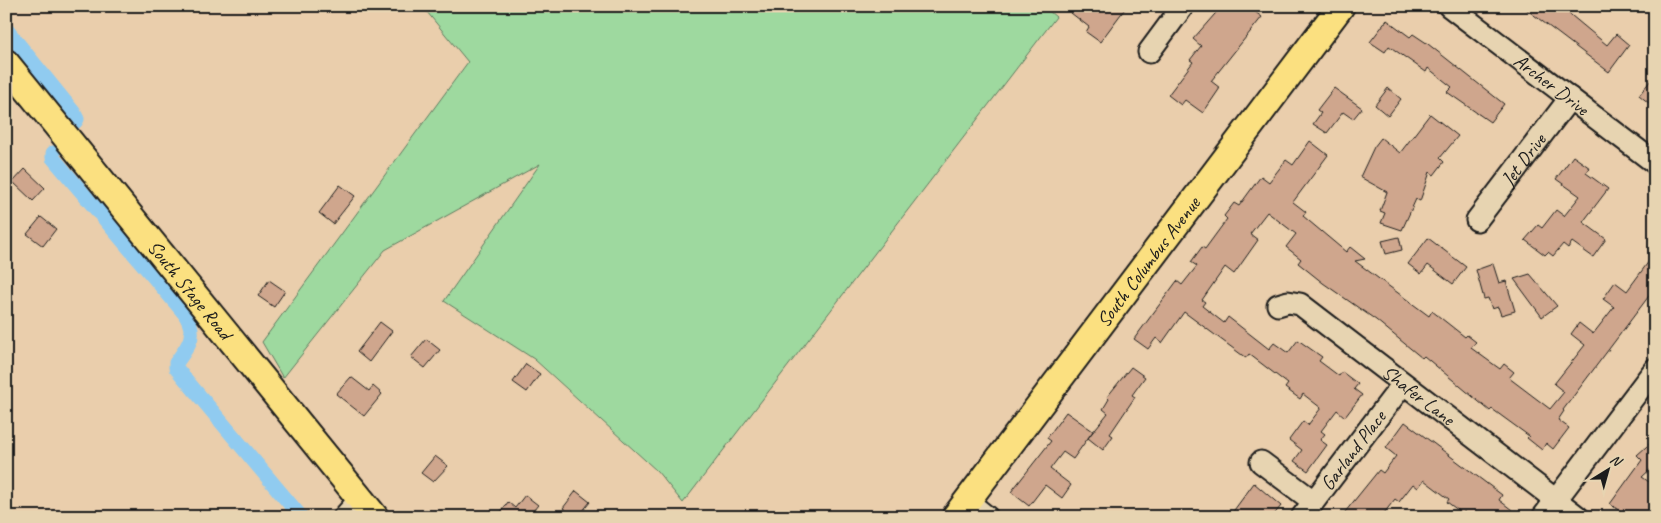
<svg xmlns="http://www.w3.org/2000/svg" width="1661" height="523" font-family="Caveat,sans-serif">
  <rect width="100%" height="100%" fill="#eaceac"/>
  <filter id="ink" filterUnits="userSpaceOnUse"><feTurbulence type="fractalNoise" baseFrequency=".02" numOctaves="2"/><feDisplacementMap in="SourceGraphic" scale="10" xChannelSelector="R" yChannelSelector="G"/><feConvolveMatrix kernelMatrix="1 2 1 2 8 2 1 2 1" color-interpolation-filters="sRGB"/></filter>
  <g filter="url(#ink)">
    <!-- green -->
    <path fill="#9ed99f" stroke="#5d7a5e" d="M 431,6 L 1043,6 L 1056,17 L 683,503 L 657,471 L 534,359 L 444,301 L 540,164 L 385,250 L 283,378 L 262,342 L 468,62 L 427,12 Z"/>
    <g fill="none" stroke-linecap="round" stroke-linejoin="round">
      <!-- canal -->
      <path stroke="#90cbf0" stroke-width="15" d="M 6,29 L 74,113 L 77,119 L 75,122
        M 53,153 L 53,158 L 185,314 C 198,335 189,345 176,363 L 176,368 L 301,517"/>
    </g>
    <!-- building -->
    <path fill="#cfa68d" stroke="#1c1c1c" d="M 1076,6 L 1127,6 L 1100,42 L 1086,32 L 1089,27 L 1071,13 Z
      M 1222,6 L 1247,6 L 1262,17 L 1211,81 L 1220,88 L 1203,113 L 1185,100 L 1181,105 L 1168,95 L 1193,62 L 1190,60 L 1201,46 L 1193,39 Z
      M 1522,6 L 1560,6 L 1607,45 L 1616,34 L 1629,45 L 1609,72 Z
      M 1387,20 L 1410,37 L 1413,34 L 1428,44 L 1504,104 L 1490,122 L 1447,92 L 1452,87 L 1428,68 L 1426,72 L 1389,46 L 1385,52 L 1370,42 Z
      M 1655,75 L 1655,108 L 1639,95 Z
      M 1334,88 L 1362,108 L 1353,119 L 1343,112 L 1327,133 L 1313,124 L 1321,113 L 1317,110 Z
      M 1388,88 L 1401,99 L 1388,116 L 1375,105 Z
      M 1430,114 L 1458,136 L 1440,158 L 1444,162 L 1434,175 L 1430,172 L 1420,201 L 1416,199 L 1402,230 L 1381,223 L 1385,213 L 1380,211 L 1387,192 L 1360,177 L 1374,147 L 1381,138 L 1400,153 Z
      M 1310,141 L 1328,155 L 1293,202 L 1306,212 L 1303,216 L 1346,252 L 1350,247 L 1365,259 L 1355,261 L 1429,316 L 1432,311 L 1465,337 L 1467,335 L 1476,342 L 1471,348 L 1500,369 L 1504,364 L 1514,372 L 1509,378 L 1550,409 L 1564,392 L 1554,384 L 1585,345 L 1571,334 L 1579,323 L 1593,334 L 1614,307 L 1603,299 L 1615,282 L 1627,291 L 1655,253 L 1655,288 L 1563,410 L 1564,411 L 1558,420 L 1569,428 L 1553,449 L 1546,443 L 1542,450 L 1527,438 L 1529,436 L 1492,409 L 1490,411 L 1424,356 L 1422,358 L 1376,320 L 1323,283 L 1298,263 L 1301,259 L 1286,247 L 1296,234 L 1267,212 L 1250,234 L 1258,240 L 1234,274 L 1225,267 L 1202,300 L 1205,302 L 1202,306 L 1224,323 L 1228,317 L 1269,349 L 1274,343 L 1288,353 L 1298,340 L 1322,357 L 1319,361 L 1339,376 L 1342,372 L 1358,384 L 1354,389 L 1362,395 L 1345,417 L 1337,410 L 1321,431 L 1325,434 L 1320,440 L 1327,445 L 1308,471 L 1294,461 L 1302,450 L 1289,440 L 1303,421 L 1308,425 L 1321,408 L 1303,394 L 1300,399 L 1285,388 L 1288,384 L 1249,354 L 1246,358 L 1184,312 L 1162,343 L 1156,338 L 1148,349 L 1134,339 L 1177,281 L 1182,285 L 1197,266 L 1191,262 L 1202,247 L 1205,249 L 1227,219 L 1224,216 L 1234,203 L 1239,206 L 1261,176 L 1269,182 L 1286,160 L 1293,165 Z
      M 1573,156 L 1590,168 L 1586,173 L 1608,189 L 1583,222 L 1606,239 L 1593,257 L 1572,242 L 1568,248 L 1563,244 L 1553,256 L 1548,252 L 1545,255 L 1525,240 L 1538,225 L 1542,228 L 1556,210 L 1564,216 L 1580,196 L 1556,179 Z
      M 25,169 L 45,188 L 33,201 L 13,182 Z
      M 340,185 L 355,196 L 333,224 L 319,213 Z
      M 41,217 L 56,229 L 43,246 L 27,234 Z
      M 1399,237 L 1402,250 L 1386,254 L 1382,241 Z
      M 1428,238 L 1466,267 L 1453,284 L 1428,265 L 1421,274 L 1408,264 Z
      M 1493,264 L 1499,283 L 1506,281 L 1515,311 L 1501,315 L 1498,307 L 1492,309 L 1488,298 L 1484,299 L 1476,270 Z
      M 1530,274 L 1557,306 L 1542,317 L 1514,279 Z
      M 269,280 L 285,291 L 274,307 L 258,296 Z
      M 380,322 L 392,331 L 369,362 L 357,352 Z
      M 426,339 L 440,350 L 425,368 L 411,357 Z
      M 526,364 L 540,374 L 527,392 L 513,382 Z
      M 1131,367 L 1145,377 L 1132,395 L 1135,397 L 1110,434 L 1113,436 L 1103,450 L 1088,438 L 1108,413 L 1103,409 L 1109,399 L 1107,397 Z
      M 351,377 L 369,391 L 373,386 L 382,394 L 364,416 L 336,394 Z
      M 1066,412 L 1093,431 L 1073,459 L 1063,452 L 1050,469 L 1071,485 L 1062,498 L 1045,485 L 1029,506 L 1011,492 L 1051,441 L 1047,438 Z
      M 1405,422 L 1502,495 L 1499,500 L 1512,510 L 1507,517 L 1471,517 L 1464,511 L 1463,514 L 1447,502 L 1449,499 L 1424,480 L 1418,488 L 1413,484 L 1399,502 L 1395,499 L 1381,517 L 1341,517 L 1379,470 L 1383,473 L 1396,456 L 1386,448 Z
      M 1655,439 L 1655,465 L 1642,477 L 1655,486 L 1655,517 L 1628,517 L 1610,504 L 1642,460 L 1637,455 Z
      M 435,456 L 448,466 L 433,482 L 421,473 Z
      M 1254,483 L 1281,506 L 1272,517 L 1229,517 Z
      M 576,491 L 590,502 L 578,517 L 575,517 L 563,508 Z
      M 525,495 L 538,505 L 528,517 L 497,517 L 508,502 L 515,508 Z"/>
    <g fill="none" stroke-linecap="round" stroke-linejoin="round">
      <defs>
        <g id="minor">
          <path id="s1" d="M 1449,6 L 1655,163"/>
          <path d="M 1149,52 L 1183,6"/>
          <path id="s2" d="M 1477,220 L 1570,98"/>
          <path id="s3" d="M 1278,305 L 1288,302 L 1300,304 L 1578,517"/>
          <path d="M 1261,462 L 1313,501"/>
          <path d="M 967,501 L 987,517"/>
          <path d="M 344,517 L 360,499"/>
          <path id="s4" d="M 1302,517 L 1403,384"/>
          <path d="M 1543,517 L 1655,369"/>
        </g>
        <g id="major">
          <path id="s5" d="M 6,63 L 375,517"/>
          <path id="s6" d="M 955,517 L 1341,6"/>
        </g>
      </defs>
      <!-- minor casing -->
      <use href="#minor" stroke="#1c1c1c" stroke-width="25"/>
      <!-- major casing -->
      <use href="#major" stroke="#1c1c1c" stroke-width="30"/>
      <!-- minor -->
      <use href="#minor" stroke="#e7d4b1" stroke-width="21"/>
      <!-- major -->
      <use href="#major" stroke="#fbe080" stroke-width="26"/>
    </g>
  </g>
  <g text-anchor="middle" stroke-width="4" stroke-linejoin="round" paint-order="stroke">
    <!-- street labels -->
    <g font-size="20" fill="#1c1c1c" stroke="#e7d4b1">
      <text dy="7" stroke="none"><textPath href="#s1" startOffset="129">Archer Drive</textPath></text>
      <text dy="7" stroke="none"><textPath href="#s2" startOffset="76">Jet Drive</textPath></text>
      <text dy="7" stroke="none"><textPath href="#s6" startOffset="320">South Columbus Avenue</textPath></text>
      <text dy="7" stroke="none"><textPath href="#s5" startOffset="292">South Stage Road</textPath></text>
      <text dy="7" stroke="none"><textPath href="#s3" startOffset="172">Shafer Lane</textPath></text>
      <text dy="7" stroke="none"><textPath href="#s4" startOffset="84">Garland Place</textPath></text>
    </g>
  </g>
  <!-- margin -->
  <rect width="1661" height="523" fill="none" stroke="#e7d4b1" stroke-width="25"/>
  <rect x="12" y="12" width="1636" height="498" fill="none" stroke="#1c1c1c" stroke-width="2" filter="url(#ink)"/>
  <!-- north arrow -->
  <g transform="translate(1608 470) rotate(37)" stroke="#e7d4b1" stroke-width="4" paint-order="stroke">
  <path d="M0-4L9 19L0 12L-9 19Z" fill="#1c1c1c"/>
  <text y="-8" font-size="14" font-weight="bold" text-anchor="middle" fill="#1c1c1c">N</text>
  </g>
</svg>
